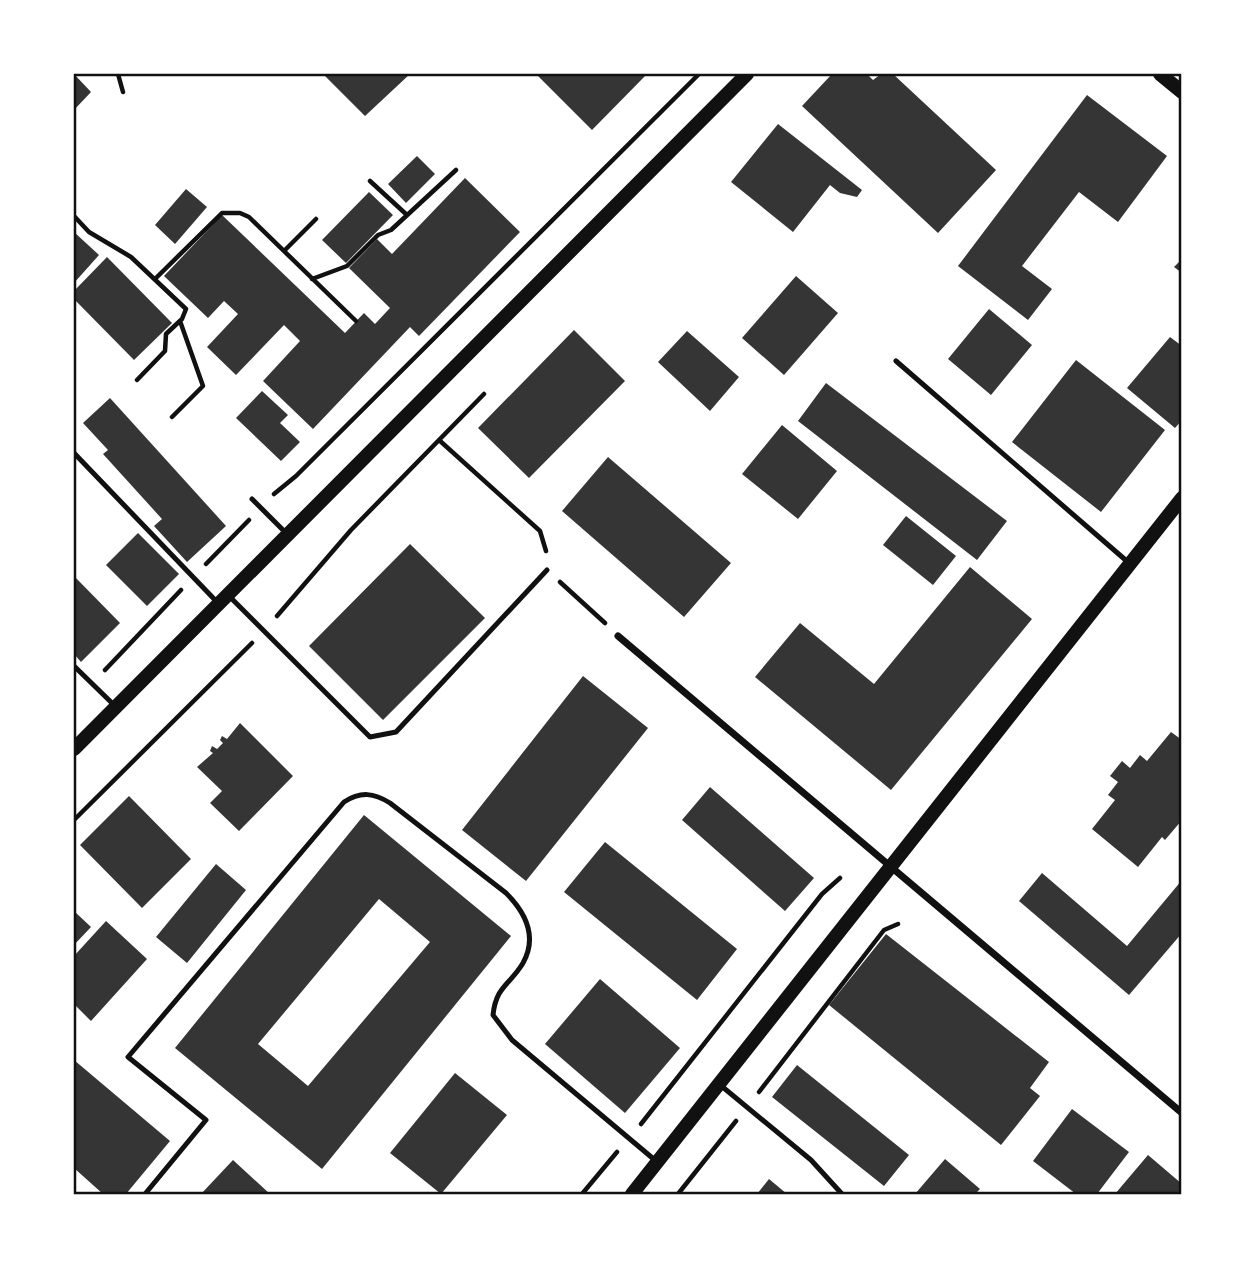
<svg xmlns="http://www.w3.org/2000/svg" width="1255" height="1268" font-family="Quicksand,sans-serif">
  <rect width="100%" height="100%" fill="#fff"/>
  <!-- building -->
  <path fill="#353535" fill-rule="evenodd" d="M 74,74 L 91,92 L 74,110 Z
    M 323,74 L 410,74 L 365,116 Z
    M 536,74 L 647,74 L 592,130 Z
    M 832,74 L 867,74 L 873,80 L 881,74 L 893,74 L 996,170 L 938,233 L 802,106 Z
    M 1087,95 L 1167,156 L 1118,222 L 1079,192 L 1022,266 L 1052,289 L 1028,320 L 958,266 Z
    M 778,124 L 862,190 L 857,197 L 840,193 L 830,185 L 793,232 L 731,182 Z
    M 417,156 L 435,174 L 406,203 L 388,184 Z
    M 465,178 L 520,232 L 419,336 L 410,327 L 313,429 L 263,381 L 300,341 L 284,325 L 236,375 L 207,347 L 238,314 L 224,301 L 208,318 L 164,276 L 222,215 L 345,333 L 364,313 L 375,324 L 390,308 L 349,268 L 377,239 L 392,254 Z
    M 186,189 L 207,207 L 175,244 L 155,225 Z
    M 369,192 L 393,215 L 346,263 L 322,240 Z
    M 74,232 L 99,255 L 74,283 Z
    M 107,257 L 172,323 L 134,360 L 74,299 L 74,291 Z
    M 1182,259 L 1182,273 L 1174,267 Z
    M 796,276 L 838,313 L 784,375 L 742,338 Z
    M 989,309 L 1032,345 L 991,395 L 948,359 Z
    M 574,330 L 625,381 L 529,478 L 478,428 Z
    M 687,331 L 739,377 L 710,411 L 658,362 Z
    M 1170,337 L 1182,346 L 1182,420 L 1175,428 L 1127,388 Z
    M 1076,360 L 1165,430 L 1101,512 L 1012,442 Z
    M 826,383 L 1007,521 L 977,560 L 798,421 Z
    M 262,391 L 288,415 L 280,423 L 300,442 L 281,461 L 236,418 Z
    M 110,398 L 226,526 L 187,562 L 154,526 L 162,519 L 103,454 L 108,450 L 83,423 Z
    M 782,425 L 837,471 L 798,519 L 742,474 Z
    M 608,457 L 731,563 L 684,617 L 562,511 Z
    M 906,516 L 956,556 L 933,585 L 883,545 Z
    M 138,533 L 179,574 L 147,606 L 106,565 Z
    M 410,544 L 485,618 L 383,720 L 309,646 Z
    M 970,567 L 1032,619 L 891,790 L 755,677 L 800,623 L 874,684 Z
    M 74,576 L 120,623 L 81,662 L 74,654 Z
    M 583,676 L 648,728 L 526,881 L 462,830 Z
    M 240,723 L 293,776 L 239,831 L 210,803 L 222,791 L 197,767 L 213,753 L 210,751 L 212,746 L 217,749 L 223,743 L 220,740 L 222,736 L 227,739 Z
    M 1171,732 L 1182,740 L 1182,820 L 1165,840 L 1162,837 L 1138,867 L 1092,829 L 1115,800 L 1108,795 L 1118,782 L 1110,776 L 1122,761 L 1130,768 L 1140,755 L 1147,761 Z
    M 710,787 L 814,878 L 785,911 L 682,820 Z
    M 129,796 L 191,859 L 142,908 L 80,845 Z
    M 364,815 L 511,936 L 322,1169 L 175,1048 ZM 379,899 L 430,942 L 308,1086 L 258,1044 Z
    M 605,842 L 737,949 L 697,1000 L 564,892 Z
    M 216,864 L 246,890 L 187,963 L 156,937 Z
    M 1042,873 L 1127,946 L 1182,880 L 1182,933 L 1129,995 L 1019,901 Z
    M 74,911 L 91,927 L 74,945 Z
    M 106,921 L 147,959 L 91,1021 L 74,1004 L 74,956 Z
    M 886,934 L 1049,1062 L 1030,1088 L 1040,1096 L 1001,1145 L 829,1005 Z
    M 600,979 L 680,1048 L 625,1113 L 545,1044 Z
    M 74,1060 L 170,1141 L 126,1194 L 103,1194 L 74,1168 Z
    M 797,1065 L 909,1155 L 884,1186 L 772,1097 Z
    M 455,1073 L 507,1115 L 441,1194 L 390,1153 Z
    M 1072,1109 L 1129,1152 L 1097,1194 L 1076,1194 L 1033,1161 Z
    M 1148,1155 L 1182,1184 L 1182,1194 L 1115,1194 Z
    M 945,1159 L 980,1189 L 975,1194 L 915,1194 Z
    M 233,1160 L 270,1194 L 201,1194 Z
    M 769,1179 L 787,1194 L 757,1194 Z"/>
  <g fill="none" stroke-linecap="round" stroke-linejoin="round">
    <!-- path -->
    <path stroke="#111" stroke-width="4.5" d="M 118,74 L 123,92
      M 370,181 L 407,215
      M 74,216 L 89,232 L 131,257 L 186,309 L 182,319 L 166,334 L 165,351 L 137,380
      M 284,251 L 316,219
      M 155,279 L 222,213 L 240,213 L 249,217 L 356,321
      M 312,279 L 347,266 L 378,235 L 391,230 L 456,170
      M 172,417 L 203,386 L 180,321
      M 439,440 L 540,531 L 546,551
      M 274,494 L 296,476 L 699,74
      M 206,564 L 249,520
      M 560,582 L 605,623
      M 277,616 L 351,530 L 484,394
      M 105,670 L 181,590
      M 74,820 L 252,643
      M 759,1092 L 884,930 L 898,924
      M 641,1124 L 822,894 L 840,878
      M 582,1194 L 617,1152
      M 678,1194 L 736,1121"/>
    <!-- service -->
    <path stroke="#111" stroke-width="5" d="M 896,361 L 1129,563
      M 74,453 L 217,602
      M 252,499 L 287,534
      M 228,595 L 370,737 L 396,732 L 547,570
      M 74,666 L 114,705
      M 719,1084 L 811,1160 L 842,1194
      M 145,1194 L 206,1120 L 128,1057 L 344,802 C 361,791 374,793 390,803 L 506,893 C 525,912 538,936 523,963 C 510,985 496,986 493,1015 L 512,1040 L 656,1161"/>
    <!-- minor -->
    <path stroke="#111" stroke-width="7" d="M 618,636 L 1182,1113"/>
    <!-- secondary -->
    <path stroke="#111" stroke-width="14" d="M 1160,74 L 1182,92
      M 74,749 L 747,74
      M 632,1194 L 1182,498"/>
  </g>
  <!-- border -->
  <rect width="1255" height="1268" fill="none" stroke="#ffffff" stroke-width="150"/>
  <rect x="75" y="75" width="1105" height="1118" fill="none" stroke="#111" stroke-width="2.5"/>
</svg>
